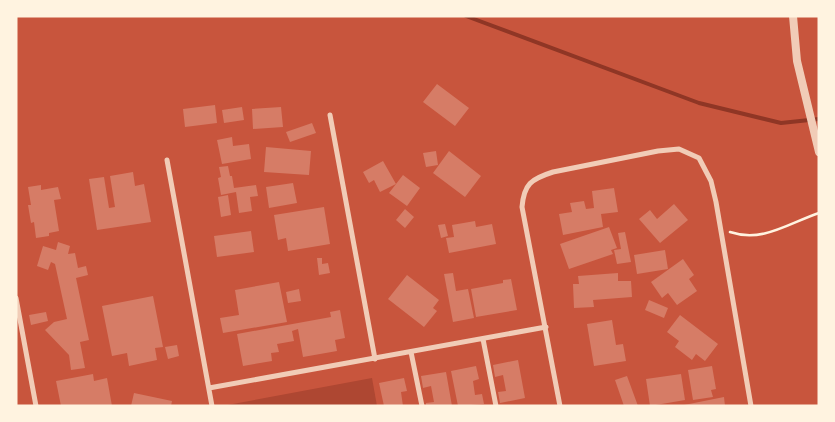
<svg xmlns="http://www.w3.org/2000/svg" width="835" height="422" font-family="Quicksand,sans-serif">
  <rect width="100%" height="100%" fill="#c8553d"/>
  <!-- green -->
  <path fill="#ae4732" d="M 372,378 L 377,406 L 222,406 Z"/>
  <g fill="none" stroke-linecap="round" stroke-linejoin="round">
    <!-- stream -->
    <path stroke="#8f3625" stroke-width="4" d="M 466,16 L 699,103 L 781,123 L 819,119"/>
  </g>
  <!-- building -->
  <path fill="#d67c66" d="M 437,84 L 469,108 L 455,126 L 423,102 Z
    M 215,105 L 217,123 L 185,127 L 183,109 Z
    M 242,107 L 244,120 L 224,123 L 222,110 Z
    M 281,107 L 283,127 L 253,129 L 252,109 Z
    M 312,123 L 316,133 L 290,142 L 286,132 Z
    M 232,137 L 233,146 L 249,144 L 251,159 L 222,164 L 217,140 Z
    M 266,147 L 311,151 L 309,175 L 264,172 Z
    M 436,151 L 438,165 L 426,167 L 423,153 Z
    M 449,151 L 481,176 L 465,197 L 433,173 Z
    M 383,161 L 396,184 L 380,192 L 374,180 L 369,183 L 363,172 Z
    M 228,166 L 230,176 L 232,176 L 234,188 L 256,185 L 258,196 L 250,197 L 252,211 L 239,213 L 236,192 L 221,195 L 218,178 L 221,177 L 219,167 Z
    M 133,172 L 135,186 L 144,184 L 151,222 L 97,230 L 89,179 L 104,177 L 109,208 L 115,207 L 110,176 Z
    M 403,175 L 420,188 L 407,206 L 389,193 Z
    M 293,183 L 297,203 L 269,208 L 266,187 Z
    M 41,185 L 41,190 L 58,187 L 61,199 L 54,200 L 59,231 L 49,233 L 49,236 L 36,238 L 34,222 L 31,223 L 28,205 L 31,205 L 28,187 Z
    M 614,188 L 618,212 L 601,214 L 603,227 L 563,235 L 559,214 L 572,212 L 570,203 L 584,201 L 586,209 L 594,208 L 592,191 Z
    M 228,195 L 231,215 L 221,217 L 218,197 Z
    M 674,204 L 688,220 L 660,243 L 639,219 L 650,210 L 657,219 Z
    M 324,207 L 330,244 L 288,251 L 286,238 L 278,240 L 274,215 Z
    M 405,209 L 414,217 L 405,228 L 396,220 Z
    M 475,221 L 476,227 L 492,224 L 496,244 L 449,253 L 446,238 L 454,237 L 452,225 Z
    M 445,224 L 448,236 L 441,238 L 438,225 Z
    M 609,227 L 617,248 L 611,250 L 613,254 L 569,269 L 560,244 Z
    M 251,231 L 254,252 L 217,257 L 214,236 Z
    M 625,232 L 631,262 L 617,264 L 614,250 L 621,249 L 618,233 Z
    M 58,242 L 70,246 L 68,254 L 75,253 L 78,268 L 86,266 L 88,275 L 76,278 L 89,340 L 80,342 L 85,368 L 71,370 L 69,355 L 45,330 L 54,322 L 67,319 L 55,264 L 51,262 L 48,270 L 37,266 L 43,246 L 56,250 Z
    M 665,250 L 668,269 L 637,274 L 634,255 Z
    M 317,258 L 322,258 L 322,264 L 328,263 L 330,273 L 319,275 Z
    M 683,259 L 694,275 L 689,279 L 697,291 L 677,305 L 668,293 L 662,298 L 651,282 Z
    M 453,273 L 456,291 L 468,289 L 474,318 L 453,322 L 444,274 Z
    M 618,273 L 618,281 L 631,281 L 632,297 L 593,300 L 594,307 L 574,308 L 573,284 L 579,284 L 578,276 Z
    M 407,275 L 439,300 L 433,308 L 437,311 L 424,327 L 388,299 Z
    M 511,279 L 517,310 L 476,317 L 471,289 L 503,283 L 503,280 Z
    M 279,282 L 287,322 L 223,333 L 220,318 L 239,315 L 235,290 Z
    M 299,289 L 301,301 L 288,303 L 286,292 Z
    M 153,296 L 163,347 L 155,348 L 157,360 L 129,366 L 127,353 L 112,356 L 102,306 Z
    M 649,300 L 668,308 L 664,318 L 645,310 Z
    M 340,310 L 345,338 L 335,340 L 337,351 L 303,357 L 298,329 L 292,331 L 294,341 L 277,344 L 279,352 L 271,353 L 272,361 L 243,366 L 237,334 L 331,317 L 330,312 Z
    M 46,312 L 48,321 L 31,325 L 29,315 Z
    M 680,315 L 718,344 L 705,361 L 696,354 L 692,360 L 675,347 L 679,341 L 667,332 Z
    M 612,320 L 616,345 L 623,344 L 626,361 L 594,366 L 587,324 Z
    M 177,345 L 179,356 L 168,359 L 165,347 Z
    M 518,360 L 525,398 L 500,403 L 498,392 L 506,391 L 503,375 L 495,377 L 493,365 Z
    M 476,366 L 479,379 L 473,381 L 475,395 L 482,394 L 484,404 L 458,406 L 451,371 Z
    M 712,366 L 716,389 L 711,390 L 713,397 L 693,400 L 688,370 Z
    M 446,372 L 452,406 L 426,406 L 426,403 L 434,402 L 431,386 L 423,388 L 421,376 Z
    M 93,374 L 94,381 L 107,378 L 112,406 L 61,406 L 56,381 Z
    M 681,374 L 685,400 L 650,406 L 646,379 Z
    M 627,376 L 638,406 L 624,406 L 615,380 Z
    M 404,378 L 407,391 L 401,392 L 403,406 L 384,406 L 379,383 Z
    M 134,393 L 172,401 L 171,406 L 131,406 Z
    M 724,397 L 725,406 L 684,406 L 684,405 Z"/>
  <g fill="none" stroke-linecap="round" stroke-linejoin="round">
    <!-- path -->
    <path stroke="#fff3e0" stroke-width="2.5" d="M 730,232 C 763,243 789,223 819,213"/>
    <!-- minor -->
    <path stroke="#f1ccb7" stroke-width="5" d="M 330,115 L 375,359
      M 167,160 L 212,406
      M 16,298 L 36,406
      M 483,339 L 496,406
      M 411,352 L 422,406
      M 209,388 L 546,327
      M 560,406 L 522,207 C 524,184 531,179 553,172 L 658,151 L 679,149 L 699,158 L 711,181 L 716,202 L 751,406"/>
    <!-- tertiary -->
    <path stroke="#f1ccb7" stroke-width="8" d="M 793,16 L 797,61 L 819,152"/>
  </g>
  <!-- border -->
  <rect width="835" height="422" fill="none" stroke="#fff3e0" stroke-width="35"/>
</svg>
